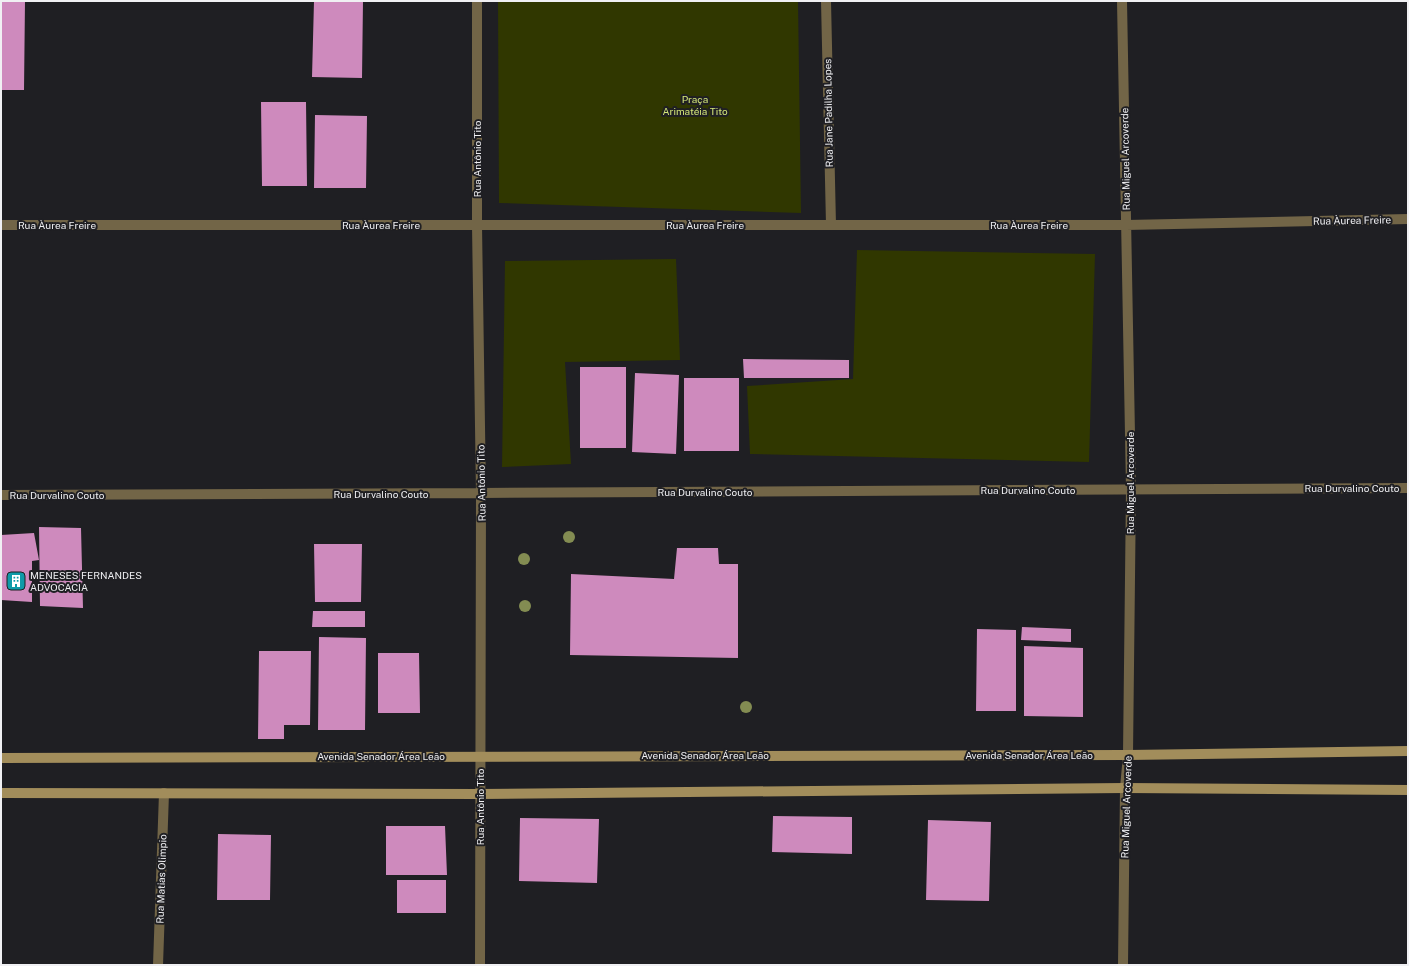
<svg xmlns="http://www.w3.org/2000/svg" width="1409" height="966" font-family="'Public Sans',sans-serif">
  <rect width="100%" height="100%" fill="#1f1f23"/>
  <!-- green -->
  <path fill="#303700" d="M 498,1 L 798,1 L 801,213 L 499,203 Z
    M 857,250 L 1095,254 L 1089,462 L 750,454 L 747,386 L 853,379 Z
    M 676,259 L 680,360 L 565,362 L 571,464 L 502,467 L 505,261 Z"/>
  <!-- building -->
  <path fill="#ce8abd" d="M 1,1 L 25,1 L 24,90 L 1,90 Z
    M 314,1 L 363,1 L 362,78 L 312,77 Z
    M 261,102 L 306,102 L 307,186 L 262,186 Z
    M 315,115 L 367,116 L 366,188 L 314,188 Z
    M 743,359 L 849,360 L 849,378 L 744,378 Z
    M 580,367 L 626,367 L 626,448 L 580,448 Z
    M 635,373 L 679,375 L 676,454 L 632,452 Z
    M 684,378 L 739,378 L 739,451 L 684,451 Z
    M 39,527 L 81,528 L 83,608 L 40,606 Z
    M 34,533 L 39,560 L 32,561 L 32,602 L 1,600 L 1,535 Z
    M 314,544 L 362,544 L 361,602 L 315,602 Z
    M 677,548 L 718,548 L 719,564 L 738,564 L 738,658 L 570,655 L 571,574 L 674,579 Z
    M 313,611 L 365,611 L 365,627 L 312,627 Z
    M 1022,627 L 1071,629 L 1071,642 L 1021,640 Z
    M 977,629 L 1016,630 L 1016,711 L 976,711 Z
    M 319,637 L 366,638 L 365,730 L 318,730 Z
    M 1024,646 L 1083,648 L 1083,717 L 1024,716 Z
    M 259,651 L 311,651 L 310,725 L 284,725 L 284,739 L 258,739 Z
    M 378,653 L 419,653 L 420,713 L 378,713 Z
    M 773,816 L 852,817 L 852,854 L 772,852 Z
    M 520,818 L 599,819 L 597,883 L 519,881 Z
    M 928,820 L 991,822 L 989,901 L 926,900 Z
    M 386,826 L 445,826 L 447,875 L 386,875 Z
    M 218,834 L 271,835 L 270,900 L 217,900 Z
    M 397,880 L 446,880 L 446,913 L 397,913 Z"/>
  <g fill="none" stroke-linecap="round" stroke-linejoin="round">
    <!-- street -->
    <path stroke="#726547" stroke-width="10" d="M 477,1 L 477,225 L 481,493 L 480,965
      M 826,1 L 831,225
      M 1122,1 L 1131,489 L 1128,755 L 1125,788 L 1123,965
      M 1,225 L 1126,225 L 1408,219
      M 1,495 L 481,493 L 1408,488
      M 158,965 L 164,793"/>
    <!-- secondary -->
    <path stroke="#a28d5b" stroke-width="10" d="M 1,758 L 1128,755 L 1408,751
      M 1,793 L 480,794 L 1125,788 L 1408,790"/>
  </g>
  <!-- trees -->
  <g fill="#838c52">
    <circle cx="569" cy="537" r="6"/>
    <circle cx="524" cy="559" r="6"/>
    <circle cx="525" cy="606" r="6"/>
    <circle cx="746" cy="707" r="6"/>
  </g>
  <!-- icons -->
  <defs>
    <symbol id="building-square" viewBox="-11 -11 22 22"><rect x="-9" y="-9" width="18" height="18" rx="4" fill="#0f9aa8" stroke="#1f1f23"/><path d="M-4-6H4V6H1V3H-1V6H-4ZM-2.5-4.3h1.7v1.8h-1.7ZM.8-4.3h1.7v1.8H.8ZM-2.5-1h1.7V.8h-1.7ZM.8-1h1.7V.8H.8Z" fill="#fff"/></symbol>
  </defs>
  <g fill-rule="evenodd">
    <use href="#building-square" x="5" y="570" width="22" height="22"/>
  </g>
  <g text-anchor="middle" stroke-width="4" stroke-linejoin="round" paint-order="stroke">
    <!-- park labels -->
    <g font-size="10" fill="#d4e679" stroke="#1f1f23">
      <text x="695" y="103">Praça<tspan x="695" dy="12">Arimatéia Tito</tspan></text>
    </g>
    <!-- street labels -->
    <g font-size="10" fill="#f0f0f3" stroke="#1f1f23">
      <text transform="translate(828 113) rotate(-91)" y="4">Rua Jane Padilha Lopes</text>
      <text transform="translate(477 159) rotate(-90)" y="4">Rua Antônio Tito</text>
      <text transform="translate(1125 159) rotate(-91)" y="4">Rua Miguel Arcoverde</text>
      <text transform="translate(1352 220) rotate(-1)" y="4">Rua Àurea Freire</text>
      <text x="57" y="229">Rua Àurea Freire</text>
      <text x="381" y="229">Rua Àurea Freire</text>
      <text x="705" y="229">Rua Àurea Freire</text>
      <text x="1029" y="229">Rua Àurea Freire</text>
      <text transform="translate(481 483) rotate(-91)" y="4">Rua Antônio Tito</text>
      <text transform="translate(1130 483) rotate(-90)" y="4">Rua Miguel Arcoverde</text>
      <text x="1352" y="492">Rua Durvalino Couto</text>
      <text x="1028" y="494">Rua Durvalino Couto</text>
      <text x="705" y="496">Rua Durvalino Couto</text>
      <text x="381" y="498">Rua Durvalino Couto</text>
      <text x="57" y="499">Rua Durvalino Couto</text>
      <text x="705" y="759">Avenida Senador Área Leão</text>
      <text x="1029" y="759">Avenida Senador Área Leão</text>
      <text x="381" y="760">Avenida Senador Área Leão</text>
      <text transform="translate(480 807) rotate(-90)" y="4">Rua Antônio Tito</text>
      <text transform="translate(1126 807) rotate(-88)" y="4">Rua Miguel Arcoverde</text>
      <text transform="translate(161 879) rotate(-88)" y="4">Rua Matias Olimpio</text>
    </g>
    <!-- poi labels -->
    <g font-size="10" fill="#f0f0f3" stroke="#1f1f23" text-anchor="start">
      <text x="30" y="579">MENESES FERNANDES<tspan x="30" dy="12">ADVOCACIA</tspan></text>
    </g>
  </g>
  <!-- border -->
  <rect width="1409" height="966" fill="none" stroke="#f0f0f3" stroke-width="4"/>
</svg>
